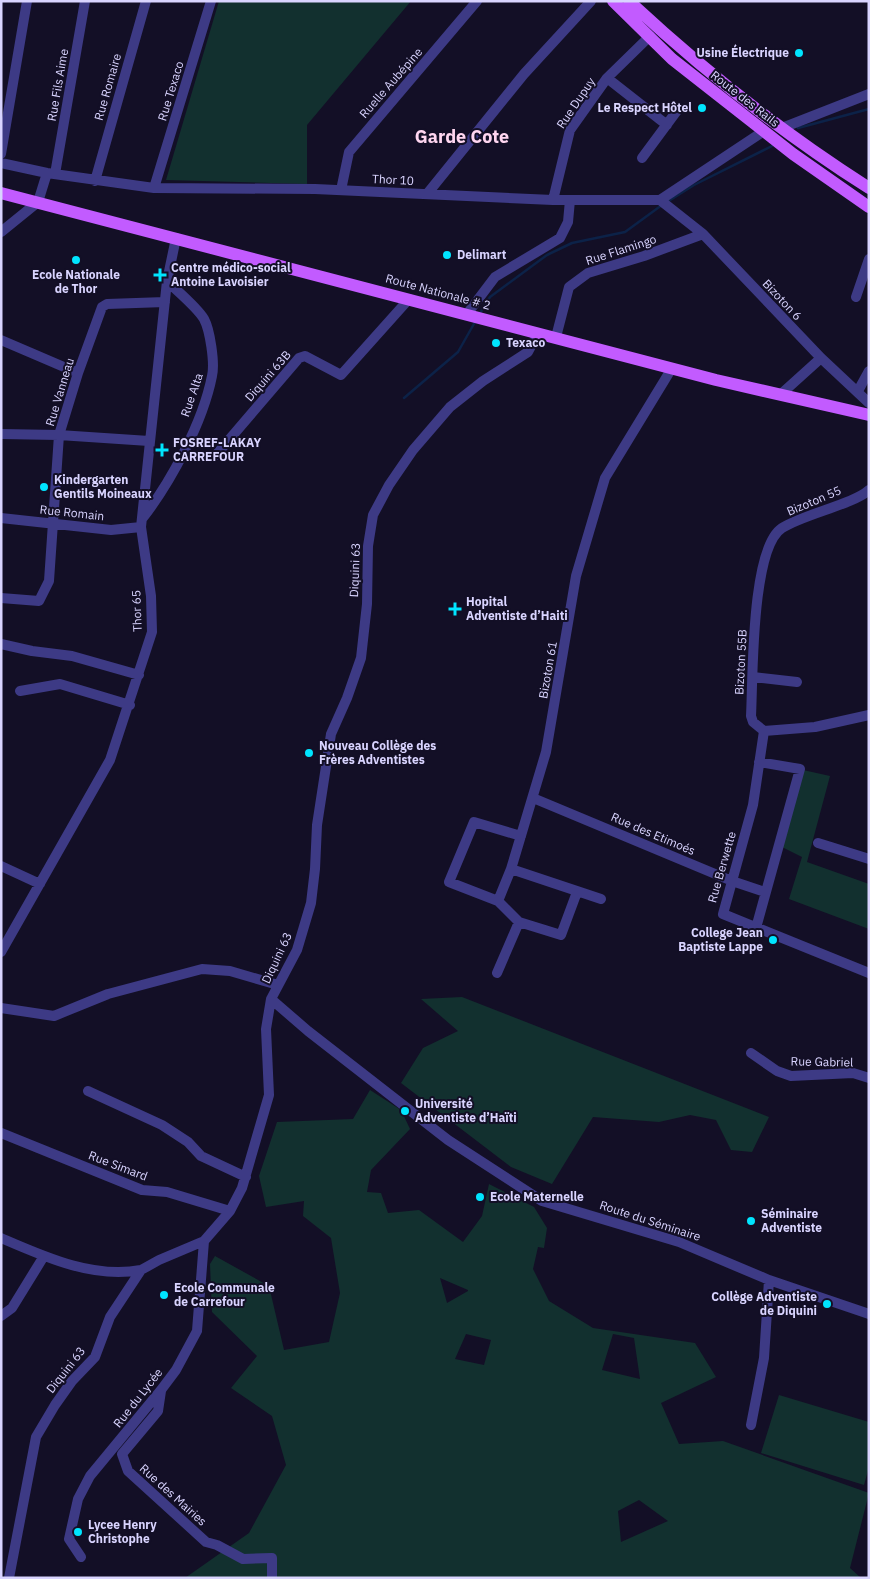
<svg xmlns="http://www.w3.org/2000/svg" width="870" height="1579" font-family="'IBM Plex Sans',sans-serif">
  <rect width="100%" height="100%" fill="#130f26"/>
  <!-- green -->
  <path fill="#12302f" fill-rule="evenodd" d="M 219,1 L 411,1 L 307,125 L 307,184 L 166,180 Z
    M 803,770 L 830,776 L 807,862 L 869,884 L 869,929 L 789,899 L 802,857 L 780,846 Z
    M 462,997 L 769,1117 L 752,1152 L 731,1150 L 716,1120 L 690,1115 L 659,1122 L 593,1117 L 552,1184 L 511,1167 L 401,1083 L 423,1048 L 458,1031 L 421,999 Z
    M 370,1090 L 401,1110 L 410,1129 L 371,1170 L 367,1192 L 381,1193 L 388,1213 L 419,1210 L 463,1242 L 482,1216 L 489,1184 L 534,1207 L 547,1228 L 544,1248 L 538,1247 L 533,1269 L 549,1301 L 593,1328 L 695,1343 L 716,1377 L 661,1403 L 679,1444 L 723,1441 L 869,1493 L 850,1568 L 861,1578 L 185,1578 L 249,1533 L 286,1465 L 272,1416 L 231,1388 L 257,1356 L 212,1312 L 210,1264 L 215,1256 L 269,1286 L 284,1350 L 329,1342 L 340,1293 L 331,1238 L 303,1216 L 304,1201 L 266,1207 L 259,1176 L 277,1122 L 353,1119 ZM 440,1278 L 468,1290 L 468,1291 L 447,1303 ZM 466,1334 L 491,1340 L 484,1365 L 455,1359 ZM 613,1334 L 634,1338 L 640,1379 L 602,1370 ZM 639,1500 L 668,1521 L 621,1542 L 618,1511 Z
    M 779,1395 L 869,1422 L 869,1467 L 864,1485 L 761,1453 Z"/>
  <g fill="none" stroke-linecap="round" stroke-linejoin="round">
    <!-- stream -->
    <path stroke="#0c2248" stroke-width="2.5" d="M 798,128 L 869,109
      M 667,202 L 694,185 L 772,146
      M 479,315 L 490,297 L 547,255 L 572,243 L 625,232 L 662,205
      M 404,398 L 458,352 L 475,322"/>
    <!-- minor -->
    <path stroke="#3d3a85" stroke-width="10" d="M 607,78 L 667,125
      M 782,128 L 869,94
      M 1,154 L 27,1
      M 642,158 L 679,108
      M 1,163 L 47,173 L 154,188 L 315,189 L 553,200 L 660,200 L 764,131
      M 55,174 L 85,1
      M 95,181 L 146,1
      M 154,188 L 211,1
      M 341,190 L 349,152 L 477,1
      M 427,194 L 524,74 L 591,1
      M 553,200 L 570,130 L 607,78 L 650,36
      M 660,200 L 703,234 L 821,358 L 869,403
      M 1,232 L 38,202 L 47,173
      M 856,297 L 869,259
      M 467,314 L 495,277 L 560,238 L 568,222 L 570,200
      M 556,337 L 569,287 L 588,273 L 644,256 L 703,234
      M 1,340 L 78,373
      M 858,391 L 869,371
      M 780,395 L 821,358
      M 1,434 L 59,435 L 149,441
      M 216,455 L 299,358 L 305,356 L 341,375 L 409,299
      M 869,490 C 854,504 804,514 782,528 C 751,548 753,679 751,716 L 753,722 L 764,731 L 815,727 L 869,715
      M 1,518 L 111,530 L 141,527
      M 142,519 C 171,482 203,422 212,376 C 215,363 210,330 204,319 C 197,307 177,291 167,281
      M 1,598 L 39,601 L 49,581 L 59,435 L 78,373 L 102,307 L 107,304 L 165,302
      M 1,644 L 32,651 L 72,656 L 139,675
      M 753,677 L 797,682
      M 20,691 L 60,684 L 130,705
      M 764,731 L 753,805 L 723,914 L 869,973
      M 533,798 L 732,881 L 765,892
      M 521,836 L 474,822 L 449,882 L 498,901 L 519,922 L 561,935 L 577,892
      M 818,843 L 869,859
      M 1,866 L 40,884
      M 511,869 L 601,899
      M 498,901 L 511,869 L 546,752 L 576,576 L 605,478 L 672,368
      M 756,928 L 800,769 L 759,762
      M 1,952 L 110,760 L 152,632 L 151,596 L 141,527 L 167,281 L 176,238
      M 497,973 L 519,922
      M 271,999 L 308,1031 L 448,1140 L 542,1201 L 679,1242 L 769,1280 L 869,1314
      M 1,1008 L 54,1016 L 108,994 L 202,969 L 230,971 L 278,985
      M 751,1053 L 777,1071 L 791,1076 L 853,1073 L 869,1078
      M 88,1091 L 162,1125 L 188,1142 L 201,1156 L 246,1177
      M 1,1133 L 142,1190 L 167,1192 L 230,1211
      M 1,1238 C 45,1257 93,1279 141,1270
      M 1,1316 L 12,1308 L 44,1256
      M 161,1391 L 158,1411 L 122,1454 L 128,1471 L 206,1542 L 217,1545 L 243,1559 L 272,1558 L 272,1578
      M 751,1425 L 764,1358 L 769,1280
      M 81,1557 L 69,1539 L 78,1499 L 90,1476 L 161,1390 L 176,1370 L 197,1331 L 204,1241
      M 9,1578 L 36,1437 L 55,1405 L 72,1381 L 95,1357 L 110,1317 L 141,1270 L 159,1260 L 204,1241 L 230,1211 L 242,1188 L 269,1095 L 266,1029 L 271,999 L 297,950 L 311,903 L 315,869 L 317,825 L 331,734 L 347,698 L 361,658 L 367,604 L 368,546 L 373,515 L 389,485 L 413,450 L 450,407 L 483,381 L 528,352 L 538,333"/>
    <!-- major -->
    <path stroke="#c25bff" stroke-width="12" d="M 613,1 L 672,59 L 793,154 L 869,207
      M 629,1 C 703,70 784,134 869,188
      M 1,193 L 716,380 L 869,415"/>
  </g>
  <!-- markers -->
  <g fill="#00e5ff" stroke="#130f26" stroke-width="2">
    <circle cx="799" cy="53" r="5"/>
    <circle cx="702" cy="108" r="5"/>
    <circle cx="447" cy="255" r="5"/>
    <circle cx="76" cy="260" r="5"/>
    <path d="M157.5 267.5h5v5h5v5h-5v5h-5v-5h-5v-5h5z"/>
    <circle cx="496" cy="343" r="5"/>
    <path d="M159.5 442.5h5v5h5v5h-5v5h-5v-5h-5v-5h5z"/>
    <circle cx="44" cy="487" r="5"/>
    <path d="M452.5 601.5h5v5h5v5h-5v5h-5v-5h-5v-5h5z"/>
    <circle cx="309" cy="753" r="5"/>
    <circle cx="773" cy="940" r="5"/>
    <circle cx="405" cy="1111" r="5"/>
    <circle cx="480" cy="1197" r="5"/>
    <circle cx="751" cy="1221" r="5"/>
    <circle cx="164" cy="1295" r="5"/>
    <circle cx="827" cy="1304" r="5"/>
    <circle cx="78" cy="1532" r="5"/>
  </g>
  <g text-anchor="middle" stroke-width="4" stroke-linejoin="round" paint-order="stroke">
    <!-- poi labels -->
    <g font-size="12" font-weight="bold" fill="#d9d4ff" stroke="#130f26" text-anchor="start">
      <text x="789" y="57" text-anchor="end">Usine Électrique</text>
      <text x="692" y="112" text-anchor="end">Le Respect Hôtel</text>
      <text x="457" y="259">Delimart</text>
      <text x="171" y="272">Centre médico-social<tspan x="171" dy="14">Antoine Lavoisier</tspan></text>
      <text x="76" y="279" text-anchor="middle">Ecole Nationale<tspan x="76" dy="14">de Thor</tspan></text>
      <text x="506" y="347">Texaco</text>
      <text x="173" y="447">FOSREF-LAKAY<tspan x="173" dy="14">CARREFOUR</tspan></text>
      <text x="54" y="484">Kindergarten<tspan x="54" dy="14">Gentils Moineaux</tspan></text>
      <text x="466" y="606">Hopital<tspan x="466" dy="14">Adventiste d’Haiti</tspan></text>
      <text x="319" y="750">Nouveau Collège des<tspan x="319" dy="14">Frères Adventistes</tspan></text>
      <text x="763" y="937" text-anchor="end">College Jean<tspan x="763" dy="14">Baptiste Lappe</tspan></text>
      <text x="415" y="1108">Université<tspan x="415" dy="14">Adventiste d’Haïti</tspan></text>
      <text x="490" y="1201">Ecole Maternelle</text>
      <text x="761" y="1218">Séminaire<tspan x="761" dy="14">Adventiste</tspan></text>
      <text x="174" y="1292">Ecole Communale<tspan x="174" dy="14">de Carrefour</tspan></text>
      <text x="817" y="1301" text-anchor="end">Collège Adventiste<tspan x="817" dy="14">de Diquini</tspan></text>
      <text x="88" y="1529">Lycee Henry<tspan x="88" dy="14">Christophe</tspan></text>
    </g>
    <!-- street labels -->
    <g font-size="12" fill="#d9d4ff" stroke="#130f26">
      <text transform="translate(391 83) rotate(-49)" y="4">Ruelle Aubépine</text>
      <text transform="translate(58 85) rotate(-80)" y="4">Rue Fils Aime</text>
      <text transform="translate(108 87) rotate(-74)" y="4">Rue Romaire</text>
      <text transform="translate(171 91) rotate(-73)" y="4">Rue Texaco</text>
      <text transform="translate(745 99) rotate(38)" y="4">Route des Rails</text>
      <text transform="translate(576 103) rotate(-56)" y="4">Rue Dupuy</text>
      <text transform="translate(393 180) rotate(3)" y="4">Thor 10</text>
      <text transform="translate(621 250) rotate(-18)" y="4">Rue Flamingo</text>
      <text transform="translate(438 292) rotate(15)" y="4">Route Nationale # 2</text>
      <text transform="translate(782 300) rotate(47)" y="4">Bizoton 6</text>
      <text transform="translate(268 376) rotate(-49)" y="4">Diquini 63B</text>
      <text transform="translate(60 392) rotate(-73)" y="4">Rue Vanneau</text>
      <text transform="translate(192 395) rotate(-71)" y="4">Rue Alta</text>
      <text transform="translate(814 501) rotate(-23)" y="4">Bizoton 55</text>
      <text transform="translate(72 513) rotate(6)" y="4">Rue Romain</text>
      <text transform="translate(355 570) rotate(-88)" y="4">Diquini 63</text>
      <text transform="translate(137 611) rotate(-92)" y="4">Thor 65</text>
      <text transform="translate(741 662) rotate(-87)" y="4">Bizoton 55B</text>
      <text transform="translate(548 670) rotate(-80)" y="4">Bizoton 61</text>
      <text transform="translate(653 834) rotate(23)" y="4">Rue des Etimoés</text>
      <text transform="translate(722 867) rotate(-74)" y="4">Rue Berwette</text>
      <text transform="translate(277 958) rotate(-65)" y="4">Diquini 63</text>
      <text transform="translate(822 1062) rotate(1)" y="4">Rue Gabriel</text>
      <text transform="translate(118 1166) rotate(21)" y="4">Rue Simard</text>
      <text transform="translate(650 1221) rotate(18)" y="4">Route du Séminaire</text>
      <text transform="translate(66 1370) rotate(-52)" y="4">Diquini 63</text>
      <text transform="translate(138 1398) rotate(-52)" y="4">Rue du Lycée</text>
      <text transform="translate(173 1495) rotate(42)" y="4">Rue des Mairies</text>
    </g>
    <!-- district labels -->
    <g font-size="18" font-weight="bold" fill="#ffd6f0" stroke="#130f26">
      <text x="462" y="143">Garde Cote</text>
    </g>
  </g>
  <!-- border -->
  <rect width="870" height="1579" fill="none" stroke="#d9d4ff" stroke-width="5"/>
</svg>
